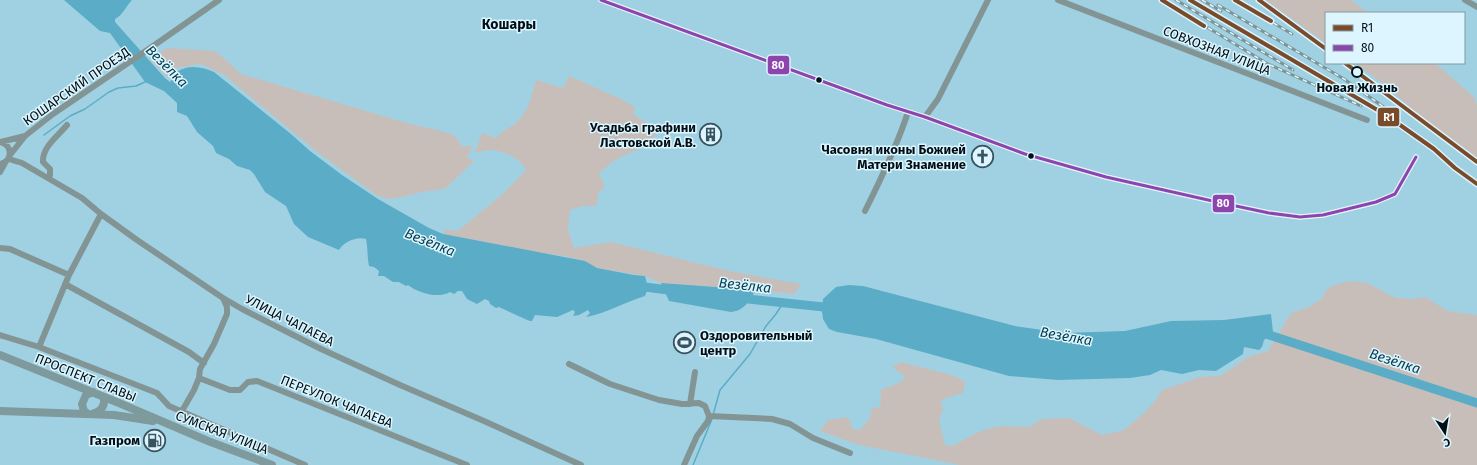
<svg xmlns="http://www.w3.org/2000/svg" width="1477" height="465" font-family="'Fira Sans',sans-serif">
  <rect width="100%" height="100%" fill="#a0d1e3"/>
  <!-- green -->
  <path fill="#c8beb9" d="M 1265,0 L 1351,0 L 1368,13 L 1326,13 L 1326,43 Z
    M 166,48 L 216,51 L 241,74 L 410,124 L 437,130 L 454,135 L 462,146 L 473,146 L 467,157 L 474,161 L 445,189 L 421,192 L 403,197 L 388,199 L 376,195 L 317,152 L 224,75 L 201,64 L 176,68 L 168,78 L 151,60 Z
    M 1354,63 L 1435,63 L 1474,97 L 1477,104 L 1477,157 L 1419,115 L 1381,82 Z
    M 569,76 L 621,99 L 635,107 L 633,114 L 659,131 L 645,146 L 615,160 L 599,173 L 605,187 L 599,192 L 596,206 L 582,206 L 570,210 L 568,229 L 574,248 L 611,242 L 729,271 L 801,284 L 794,294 L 756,290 L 661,283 L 645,276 L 597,268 L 585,261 L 564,256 L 535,252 L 443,234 L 446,229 L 458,231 L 505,192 L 526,170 C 521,158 504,151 491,150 C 486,150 480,152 475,153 L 482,133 L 496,138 C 502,130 511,128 518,121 C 529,110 532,94 536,80 L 563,88 Z
    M 1354,281 L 1367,283 L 1396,298 L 1414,299 L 1425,297 L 1448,311 L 1477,315 L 1477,465 L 960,465 L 859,445 L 820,431 L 828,420 L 848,417 L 853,429 L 860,430 L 870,418 L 872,408 L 880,407 L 881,397 L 880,391 C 890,384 897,387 905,377 L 892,367 L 901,362 L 955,376 L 965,382 L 963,393 L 946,398 L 940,402 L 943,409 L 939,421 L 945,445 L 953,446 L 972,435 L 984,430 L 1000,426 L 1029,427 L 1042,419 L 1069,418 L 1102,435 L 1124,430 L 1144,413 L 1155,401 L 1162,390 L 1200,377 L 1220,376 L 1248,357 L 1268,351 L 1291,313 L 1309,307 L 1321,299 L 1328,288 L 1340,283 Z"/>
  <!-- water -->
  <path fill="#5bacc6" d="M 64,0 L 132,0 C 126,6 123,15 115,19 L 115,22 L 165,78 L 170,82 C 173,79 175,74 178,71 C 190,64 203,67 214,72 L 291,134 L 310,151 L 342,175 L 378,199 L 429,228 L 443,234 L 585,261 L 597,268 L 634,275 L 645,276 L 648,288 L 645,296 C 625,302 607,313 586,317 L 590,313 L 588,310 L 579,315 L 573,316 L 575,312 L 573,310 L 557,317 L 535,315 L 532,321 L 530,321 C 527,320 501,308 499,307 L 496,308 L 490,304 L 489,301 L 485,299 L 477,304 L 467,299 L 462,291 L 458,291 L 454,294 L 450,292 C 438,299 418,293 408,285 L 406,286 L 399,282 L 393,282 L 384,276 L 378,276 L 379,271 L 374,267 L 369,266 C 367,257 368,248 366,239 C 357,236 343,242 339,250 L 308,237 L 294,224 L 286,206 L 265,192 L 254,174 L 250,170 L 237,166 L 229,159 L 216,153 L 213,146 L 197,132 L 187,116 L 177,112 L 177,103 L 164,91 L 145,82 L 110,33 L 100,31 Z
    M 661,283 L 756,290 C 748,301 746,310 731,312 L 669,301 Z
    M 849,285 L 863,286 L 1015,326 L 1064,333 L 1125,331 L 1171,321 L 1224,320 L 1271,314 L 1273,332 L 1264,340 L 1262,347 L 1259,350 L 1244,347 L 1243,354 L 1216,371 L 1199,370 L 1182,374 L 1161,370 L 1150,375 L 1130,378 L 1058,380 L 1009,376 L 876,339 L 837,332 L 829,329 L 823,319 L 822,311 L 823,299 L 836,287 Z"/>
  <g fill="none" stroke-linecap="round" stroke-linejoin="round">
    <!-- stream -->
    <path stroke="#5bacc6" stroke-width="1.5" d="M 44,135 L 70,116 L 85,109 L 109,92 L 118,88 L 136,86 L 145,82
      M 713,415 L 720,390 L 750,354 L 766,326 L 776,314 L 783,303
      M 693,465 L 712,419"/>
    <!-- river -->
    <path stroke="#5bacc6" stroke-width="9" d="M 637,286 L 676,291
      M 739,298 L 833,308
      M 1258,332 L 1260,332 L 1477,403"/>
    <!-- minor -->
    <path stroke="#829594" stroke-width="6" d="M 601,0 L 887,105 L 925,117 L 1025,154 L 1106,177 L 1217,202 L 1269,213 L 1300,217 L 1323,215 L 1376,202 L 1395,194 L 1416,157
      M 1058,0 L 1367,120
      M 1465,0 L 1477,7
      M 925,117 L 938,99 L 988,0
      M 0,142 C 13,145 13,161 0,164
      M 0,142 L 25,136
      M 10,155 L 25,136 L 53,114 L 156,44 L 219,0
      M 9,159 L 22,163 L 82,198 L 101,214 L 137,240 L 223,298 L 242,309 L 321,349 L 400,385 L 484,421 L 581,465
      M 0,172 L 5,163
      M 48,178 L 50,175 L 50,169 L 43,162 C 42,147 58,136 67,125
      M 865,211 C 881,179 897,146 908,112
      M 0,248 L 10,249 L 69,275
      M 65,284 L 189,352 L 204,363
      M 0,335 L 39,347 L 157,393 L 169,406 L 305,465
      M 39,347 L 69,275 L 101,214
      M 569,364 L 610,384 L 659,400 L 682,404 L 699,403 L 705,406 L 709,416 L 708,421 L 697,436 L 684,465
      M 199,378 L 230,390 L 240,390 L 248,382 L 257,381 L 467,465
      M 690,404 L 695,372
      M 182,411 L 194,390 L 199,378 L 200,369 L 214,344 L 227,314 L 227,307 L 223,298
      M 709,416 L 772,419 L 790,424 L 813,438 L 850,453"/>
    <!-- major -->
    <path stroke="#7e9a9d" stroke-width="8" d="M 0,355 L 119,403 L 208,441 L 272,465
      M 0,411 L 114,415 L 153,421
      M 88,414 L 84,411 L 82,404 L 86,395 L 93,392
      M 92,414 C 101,411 105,407 104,397"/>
    <defs>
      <path id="rail" d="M 1162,0 L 1268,64 L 1361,106
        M 1176,0 L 1293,70
        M 1190,0 L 1386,115 L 1434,149 L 1455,168 L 1477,184
        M 1202,0 L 1221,11
        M 1235,0 L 1292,34
        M 1218,5 L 1344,79 L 1388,110"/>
    </defs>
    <!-- rail casing -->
    <use href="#rail" stroke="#7d9497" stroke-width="3"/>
    <!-- rail -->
    <use href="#rail" stroke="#ddf5ff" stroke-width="1.5" stroke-dasharray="4.5" stroke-linecap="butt"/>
    <defs>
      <path id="bus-1" d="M 601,0 L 887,105 L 925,117 L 1025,154 L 1106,177 L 1217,202 L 1269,213 L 1300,217 L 1323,215 L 1376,202 L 1395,194 L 1416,157"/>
    </defs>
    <!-- bus-1 casing -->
    <use href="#bus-1" stroke="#ddf5ff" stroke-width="6"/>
    <!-- bus-1 -->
    <use href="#bus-1" stroke="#8e44ad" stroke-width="3"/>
    <defs>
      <path id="rail-1" d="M 1162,0 L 1204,26
        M 1190,0 L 1386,115 L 1434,149 L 1455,168 L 1477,184
        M 1235,0 L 1271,21
        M 1259,0 L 1326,49
        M 1345,63 L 1477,162"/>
    </defs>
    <!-- rail-1 casing -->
    <use href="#rail-1" stroke="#ddf5ff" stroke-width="7"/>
    <!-- rail-1 -->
    <use href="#rail-1" stroke="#7a4b2a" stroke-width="4"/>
  </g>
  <!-- icons -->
  <defs>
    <symbol id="building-ring" viewBox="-11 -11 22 22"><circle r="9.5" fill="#ddf5ff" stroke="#38535d" stroke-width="1.5"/><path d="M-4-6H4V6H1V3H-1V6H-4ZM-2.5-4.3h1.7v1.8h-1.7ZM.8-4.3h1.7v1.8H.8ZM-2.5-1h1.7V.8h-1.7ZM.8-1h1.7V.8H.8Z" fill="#38535d"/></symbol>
    <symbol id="church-ring" viewBox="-11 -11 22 22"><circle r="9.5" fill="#ddf5ff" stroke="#38535d" stroke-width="1.5"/><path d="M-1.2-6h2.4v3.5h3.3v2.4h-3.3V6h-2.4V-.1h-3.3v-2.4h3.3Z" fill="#38535d"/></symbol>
    <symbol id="stadium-ring" viewBox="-11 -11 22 22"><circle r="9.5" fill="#ddf5ff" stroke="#38535d" stroke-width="1.5"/><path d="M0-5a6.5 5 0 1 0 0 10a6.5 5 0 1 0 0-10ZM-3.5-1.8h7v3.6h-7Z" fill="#38535d"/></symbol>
    <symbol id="fuel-ring" viewBox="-11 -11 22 22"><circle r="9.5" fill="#ddf5ff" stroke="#38535d" stroke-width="1.5"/><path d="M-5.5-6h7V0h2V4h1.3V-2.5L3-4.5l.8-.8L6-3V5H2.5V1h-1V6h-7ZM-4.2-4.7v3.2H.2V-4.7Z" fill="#38535d"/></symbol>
  </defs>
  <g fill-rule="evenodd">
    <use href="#building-ring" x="698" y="122" width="25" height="25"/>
    <use href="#church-ring" x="970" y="144" width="25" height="25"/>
    <use href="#stadium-ring" x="672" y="330" width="25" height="25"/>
    <use href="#fuel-ring" x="142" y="428" width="25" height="25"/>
  </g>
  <!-- markers -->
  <circle fill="#ddf5ff" stroke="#000f15" stroke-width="2" cx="1357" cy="72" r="5"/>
  <g fill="#000f15" stroke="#ddf5ff" stroke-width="1.5">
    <circle cx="819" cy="80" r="3.5"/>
    <circle cx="1031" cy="156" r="3.5"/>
  </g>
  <g text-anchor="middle" stroke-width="3" stroke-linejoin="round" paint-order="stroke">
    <!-- street labels -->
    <g font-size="13" fill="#000f15" stroke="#ddf5ff">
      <text transform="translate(1217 50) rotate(21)" y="5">СОВХОЗНАЯ УЛИЦА</text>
      <text transform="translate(76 86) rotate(-35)" y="5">КОШАРСКИЙ ПРОЕЗД</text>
      <text transform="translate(290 320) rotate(27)" y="5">УЛИЦА ЧАПАЕВА</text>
      <text transform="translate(86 377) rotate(22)" y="5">ПРОСПЕКТ СЛАВЫ</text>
      <text transform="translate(337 401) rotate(22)" y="5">ПЕРЕУЛОК ЧАПАЕВА</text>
      <text transform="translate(222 432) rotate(21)" y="5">СУМСКАЯ УЛИЦА</text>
    </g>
    <!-- stop labels -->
    <g font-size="13" font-weight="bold" fill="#000f15" stroke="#ddf5ff">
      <text x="1357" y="92">Новая Жизнь</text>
    </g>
    <!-- poi labels -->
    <g font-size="13" font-weight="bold" fill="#000f15" stroke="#ddf5ff" text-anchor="end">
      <text x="696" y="132">Усадьба графини<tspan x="696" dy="15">Ластовской А.В.</tspan></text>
      <text x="966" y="154">Часовня иконы Божией<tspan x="966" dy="15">Матери Знамение</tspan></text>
      <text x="700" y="340" text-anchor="start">Оздоровительный<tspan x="700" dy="15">центр</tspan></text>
      <text x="140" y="445">Газпром</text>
    </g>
    <!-- neighbourhood labels -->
    <g font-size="14" font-weight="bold" fill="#000f15" stroke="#ddf5ff">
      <text x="509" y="29">Кошары</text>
    </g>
    <!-- water labels -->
    <g font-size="14" font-style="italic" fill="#084051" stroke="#ddf5ff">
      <text transform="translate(167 66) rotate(45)" y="5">Везёлка</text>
      <text transform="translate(430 242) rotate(22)" y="5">Везёлка</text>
      <text transform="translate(745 285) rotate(6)" y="5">Везёлка</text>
      <text transform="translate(1066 336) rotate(10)" y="5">Везёлка</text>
      <text transform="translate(1395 361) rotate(18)" y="5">Везёлка</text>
    </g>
  </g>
  <g stroke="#ddf5ff" stroke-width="1.5">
    <rect x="767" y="55" width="23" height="20" rx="4" fill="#8e44ad"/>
    <rect x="1377" y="107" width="23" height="20" rx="4" fill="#7a4b2a"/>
    <rect x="1212" y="194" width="23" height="19" rx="4" fill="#8e44ad"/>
  </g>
  <g font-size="11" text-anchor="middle" font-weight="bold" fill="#fff">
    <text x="778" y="69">80</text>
    <text x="1389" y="121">R1</text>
    <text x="1223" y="207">80</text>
  </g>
  <!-- legend -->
  <rect x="1325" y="12" width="140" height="52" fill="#ddf5ff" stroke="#8599a1"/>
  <rect x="1333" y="25" width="20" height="6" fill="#7a4b2a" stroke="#8599a1"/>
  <text x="1361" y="32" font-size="12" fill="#000f15">R1</text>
  <rect x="1333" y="45" width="20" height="6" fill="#8e44ad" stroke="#8599a1"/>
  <text x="1361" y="52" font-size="12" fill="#000f15">80</text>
  <!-- north arrow -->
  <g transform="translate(1445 433) rotate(168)" stroke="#ddf5ff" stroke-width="3" paint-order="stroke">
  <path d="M0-3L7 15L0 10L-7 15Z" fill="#000f15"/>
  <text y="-6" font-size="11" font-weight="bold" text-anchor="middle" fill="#000f15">С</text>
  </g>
</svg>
